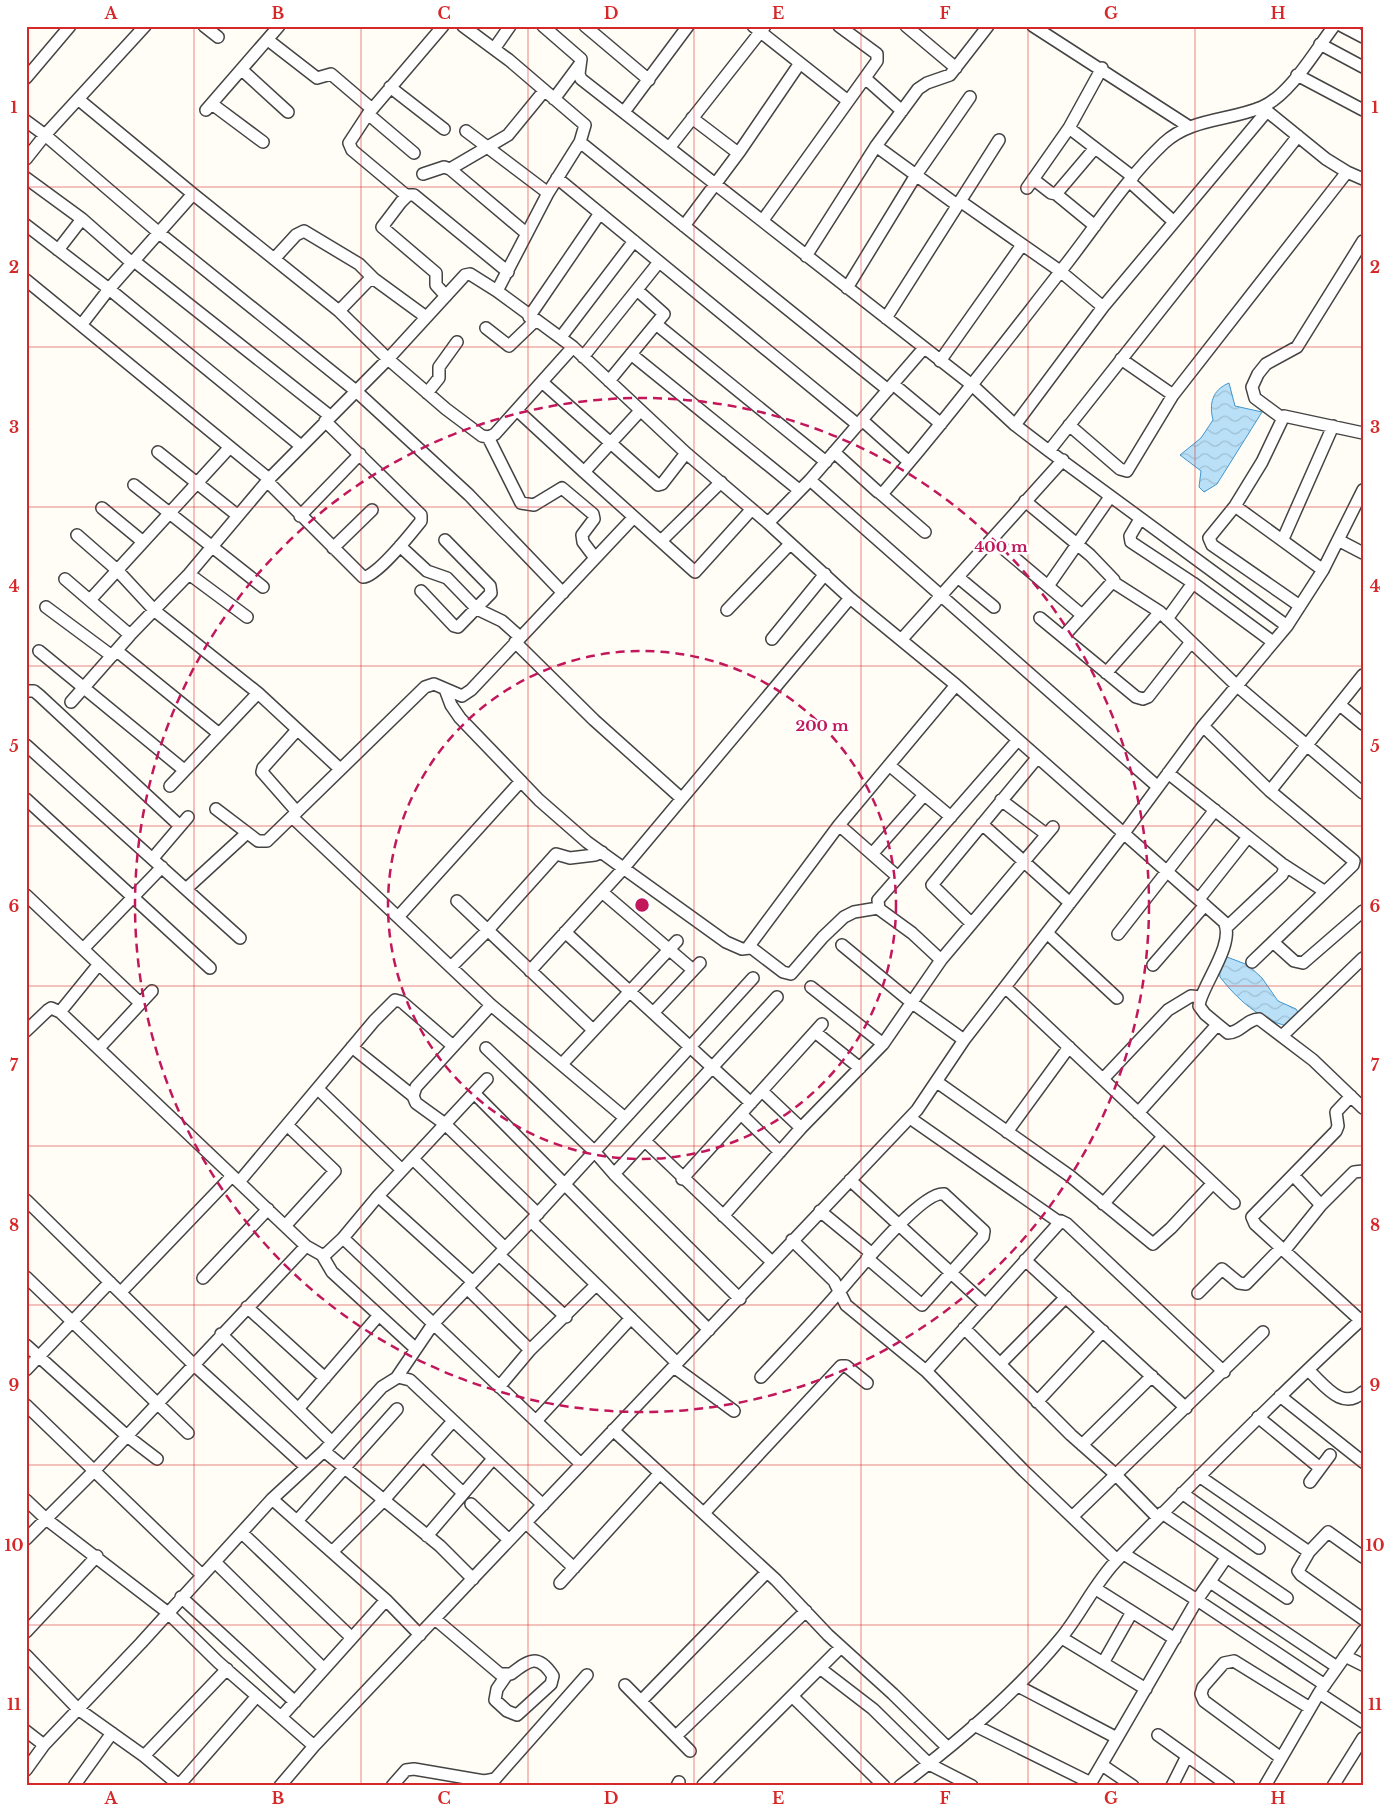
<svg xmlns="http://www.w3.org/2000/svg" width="1389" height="1812" font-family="'Libre Baskerville',serif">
  <defs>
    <pattern id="water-waves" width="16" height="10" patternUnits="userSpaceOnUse" patternTransform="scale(1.25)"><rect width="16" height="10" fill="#b9e0f7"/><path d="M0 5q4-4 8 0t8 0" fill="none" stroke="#9ebfd3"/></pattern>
  </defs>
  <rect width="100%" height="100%" fill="#fffdf5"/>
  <!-- water -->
  <path fill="url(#water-waves)" stroke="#3f96cf" d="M 1229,383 L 1235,406 L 1262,412 L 1217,484 L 1204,492 L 1199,487 L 1201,471 L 1180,455 L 1201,438 L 1213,420 C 1209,404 1212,390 1229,383 Z
    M 1227,957 L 1248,965 L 1262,978 L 1278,1001 L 1296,1009 L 1299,1014 L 1287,1026 C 1259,1019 1237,999 1220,977 L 1219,965 Z"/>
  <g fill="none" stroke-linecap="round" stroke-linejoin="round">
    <defs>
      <path id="minor" d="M 204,26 L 218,37
        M 463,26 L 509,60 L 585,125 L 580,142 L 548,193 L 497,291
        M 543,26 L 581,59 L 579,74 L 581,79 L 972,385 L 1015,425 L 1049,451 L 1287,626
        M 585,26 L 649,80
        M 753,26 L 848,101
        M 906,26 L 956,68
        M 1033,26 L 1188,126
        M 1342,26 L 1363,37
        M 268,40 L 317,78 L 331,74 L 372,109
        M 1320,44 L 1363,67
        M 494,49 L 510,26
        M 242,70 L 288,112
        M 1297,75 L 1363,110
        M 26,78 L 70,26
        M 865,78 L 902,111
        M 390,87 L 444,129
        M 78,99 L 193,194 L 339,311 L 388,359 L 446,409 L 482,436 L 489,437 L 495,434 L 573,347
        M 554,99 L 580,64
        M 212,104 L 263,142
        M 206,110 L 279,26
        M 624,112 L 688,26
        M 368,114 L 414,153
        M 692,118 L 738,153
        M 26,121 L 45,135 L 145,26
        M 1069,128 L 1133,177
        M 466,131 L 548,193
        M 580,142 L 888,390
        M 876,146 L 957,205
        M 669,148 L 765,26
        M 26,159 L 45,135 L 158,232 L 356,391 L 469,495 L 563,593
        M 450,169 L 508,135 L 544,91
        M 1347,172 L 1363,179
        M 423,174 L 444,167 L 450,169 L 526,233
        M 26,178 L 82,219 L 132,263
        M 557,178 L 858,425
        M 1033,179 L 1051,193 L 1056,194 L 1095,148
        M 1130,182 L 1174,222
        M 1027,188 L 1069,128 L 1102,68
        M 1056,194 L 1095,226
        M 407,196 L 352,150 L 349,143 L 368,114 L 443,26
        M 960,201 L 1060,271 L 1103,307
        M 763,220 L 877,61 L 877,54 L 839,26
        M 26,225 L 109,289 L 301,446
        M 684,226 L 740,151 L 800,63
        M 58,250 L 82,219
        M 806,256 L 876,146 L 918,89 L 927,83 L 950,75 L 988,26
        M 274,259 L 296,235 L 304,231 L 359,264 L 374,279
        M 134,261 L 330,416
        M 26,280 L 269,479
        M 847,288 L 916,175 L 970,97
        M 446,296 L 436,285 L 436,273 L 382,227 L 401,202 L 408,195 L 414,195 L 508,272
        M 339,311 L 368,281 L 374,279 L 426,317
        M 529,317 L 600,213
        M 886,318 L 999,140
        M 82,324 L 109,289 L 193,194
        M 656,324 L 826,462
        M 486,328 L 509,346 L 535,321
        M 561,337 L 634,241
        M 631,354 L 799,490
        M 583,357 L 659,262
        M 1121,359 L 1173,395
        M 940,361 L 1022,245
        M 609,381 L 664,314 L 637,290
        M 542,382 L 658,485 L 662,484 L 686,453
        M 893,384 L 941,424
        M 427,393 L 439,378 L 439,367 L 457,342
        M 518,411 L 584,472
        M 640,411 L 584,472 L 695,572 L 751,510
        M 1282,418 L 1255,398 L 1252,387 L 1258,374 L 1266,364 L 1297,347 L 1363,241
        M 862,420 L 909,462
        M 1015,425 L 1103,307 L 1267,111
        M 1069,425 L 1120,469 L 1127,471 L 1173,395 L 1347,172 L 1326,159 L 1262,107
        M 488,437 L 521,503 L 534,505 L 562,488 L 593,514 L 594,519 L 582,535 L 583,542 L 595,558
        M 1049,451 L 1298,136
        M 158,452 L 237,515
        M 834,452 L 878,492 L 883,493 C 947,419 1006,341 1067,263 C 1098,223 1127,178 1164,143 C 1191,118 1229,121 1262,107 C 1290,95 1315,51 1334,26
        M 810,480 L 1158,787
        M 267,481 L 363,577 C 375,579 413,531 421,521 L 421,515 L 325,421
        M 134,485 L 263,587
        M 880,493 L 925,532
        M 1025,501 L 1090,555 L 1114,580 L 1063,637
        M 1235,506 L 1323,570
        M 102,508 L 142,541
        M 300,516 L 360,454
        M 1140,519 L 1130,536 L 1131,542 L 1193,583 L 1273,642
        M 768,523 L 810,480 L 924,348
        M 77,535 L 117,570 L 155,611 L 258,693 L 340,769
        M 992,539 L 1082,615
        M 1283,539 L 1333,426
        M 1338,540 L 1363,553
        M 661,541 L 721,482
        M 400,546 L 427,571 L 447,578 L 477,609 L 502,621 L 520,637
        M 333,548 L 372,510
        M 189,574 L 247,617
        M 959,578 L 994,607
        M 65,579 L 130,635
        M 1113,582 L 1160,612 L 1236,685 L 1363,793
        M 1048,586 L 1110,497
        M 421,591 L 454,626 L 458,627 L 491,593 L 490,586 L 445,540
        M 90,600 L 230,447
        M 1300,606 L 1212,545 L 1209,538 L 1235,506 L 1262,462 L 1284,416 L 1363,433
        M 46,607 L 112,656
        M 727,610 L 790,544
        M 1040,618 L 1136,697 L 1143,699 L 1148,697 L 1191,642
        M 1167,619 L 1193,583
        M 772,639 L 825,574
        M 901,640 L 1063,460
        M 515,642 L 594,720 L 681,798
        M 39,651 L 184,770
        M 117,651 L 218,733
        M 1106,673 L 1160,612
        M 445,689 L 451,705 L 460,718 L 539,800 L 587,842 L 726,942 L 742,949 L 750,948
        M 26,691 L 34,691 L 39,695 L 180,826
        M 71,702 L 130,635 L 189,574 L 269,479 L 388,359 L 465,275 L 470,274 L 497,291 L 573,347 L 686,453 L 768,523 L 850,598 L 956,685 L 1224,922 C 1235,942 1206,980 1200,1001 L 1199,1006 L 1205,1014 L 1228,1033 C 1240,1033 1247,1019 1259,1019 L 1313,1060 L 1363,1108
        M 1340,705 L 1363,724
        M 1203,726 L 1270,791 L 1354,861 L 1353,865 L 1252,962
        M 26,745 L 240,938
        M 889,765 L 951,817
        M 1168,773 L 1281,863 L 1285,868 L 1282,875 L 1227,927
        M 170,786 L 258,693
        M 1270,791 L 1363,675
        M 26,799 L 210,968
        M 1001,800 L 1046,834
        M 216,809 L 258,841 L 267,841 L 425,687 L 434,684 L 462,696 L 471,690 L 634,517
        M 297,812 L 262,772 L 263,768 L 297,730
        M 292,817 L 491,1005 L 625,1118
        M 982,824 L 1070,903
        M 839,825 L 898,877
        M 872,854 L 924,795
        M 153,858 L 188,817
        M 1284,865 L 1324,891
        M 186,889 L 247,833
        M 602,892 L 693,970
        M 26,895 L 140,1003
        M 1199,899 L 1248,837
        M 457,901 L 593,1030
        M 878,908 L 854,912 L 844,917 L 823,937 L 791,974 L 783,972 L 749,946 L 839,825 L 956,685
        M 398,917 L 521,781
        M 971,923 L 932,885 L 1037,758
        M 565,932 L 751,1103
        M 1047,933 L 1117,998
        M 1118,934 L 1215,810
        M 1273,942 L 1294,961 L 1303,963 L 1363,911
        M 842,945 L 911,1002 L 964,1040
        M 83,949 L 162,867
        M 941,960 L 912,933 L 879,909 L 878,900 L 1017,741
        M 1153,965 L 1205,905
        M 451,967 L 487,931 L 556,854 L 570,858 L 595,855 L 602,852
        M 530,971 L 622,870 L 850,598
        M 811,987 L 883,1044
        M 1005,987 L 1234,1203
        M 491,1005 L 416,1087 L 413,1096 L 416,1103 L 445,1124 L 538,1214
        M 60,1012 L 99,964
        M 654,1012 L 700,963
        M 26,1031 L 48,1010 L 51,1008 L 60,1012 L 306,1246 L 322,1255 L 327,1253 L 343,1238 L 581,1464
        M 815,1032 L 860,1068
        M 1282,1036 L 1363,958
        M 352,1047 L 413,1096
        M 99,1048 L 152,991
        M 486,1048 L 594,1151 L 614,1174 L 740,1299
        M 562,1064 L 677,941
        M 1103,1079 L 1168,1010 L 1191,996 L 1201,997
        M 937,1082 L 1070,1176 L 1153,1244 L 1171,1228 L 1213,1183
        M 318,1089 L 402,1170
        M 762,1091 L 801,1128
        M 474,1093 L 709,1330
        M 1351,1096 L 1336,1112 L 1338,1126 L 1336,1131 L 1252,1217 L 1255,1224 L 1360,1320
        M 1138,1113 L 1217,1025
        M 741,1114 L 780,1152
        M 910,1118 L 1059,1222
        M 1007,1132 L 1069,1047
        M 645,1141 L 772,1262
        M 413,1159 L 505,1248
        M 614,1174 L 777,997
        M 1293,1175 L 1321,1205
        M 682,1179 L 822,1024
        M 850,1180 L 986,1305
        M 239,1182 L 374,1021 L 395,1000 L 402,1002 L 453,1046
        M 378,1196 L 473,1282
        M 26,1200 L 193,1364 L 306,1467
        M 1103,1204 L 1163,1137
        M 820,1211 L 871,1253
        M 723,1216 L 801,1128 L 883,1044 L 941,960 L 1053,827
        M 531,1221 L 677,1363
        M 285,1226 L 335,1171 L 287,1125
        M 343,1238 L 378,1196 L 487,1079
        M 792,1240 L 834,1281 L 846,1305 L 926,1371 L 1024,1471 L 1117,1560
        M 1284,1251 L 1321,1205 L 1354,1172 L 1363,1171
        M 322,1255 L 332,1272 L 416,1349
        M 499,1255 L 566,1317
        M 1025,1260 L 1186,1408
        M 26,1277 L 188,1433
        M 203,1278 L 268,1209
        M 467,1288 L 530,1350
        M 121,1292 L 232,1176
        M 1198,1293 L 1222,1269 L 1239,1283 L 1246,1284 L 1281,1248
        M 247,1307 L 325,1378
        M 964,1328 L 1071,1435 L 1115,1474 L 1158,1518
        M 221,1334 L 332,1442
        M 26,1345 L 127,1436 L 157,1459
        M 1000,1364 L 1066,1297
        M 674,1367 L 734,1411
        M 26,1370 L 110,1282
        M 1308,1370 C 1324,1384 1342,1412 1363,1392
        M 926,1371 L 1061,1221 L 1067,1224 L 1224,1372
        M 397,1377 L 433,1324 L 531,1221 L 753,978
        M 761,1377 C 787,1349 814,1321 839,1292 C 855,1274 922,1190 944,1194 L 984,1231 L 983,1237 L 922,1305 L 867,1258
        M 499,1387 L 530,1350 L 596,1285
        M 1280,1396 L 1363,1462
        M 1037,1402 L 1103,1331
        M 26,1405 L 201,1574
        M 298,1409 L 379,1315
        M 1258,1417 L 1320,1468
        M 536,1421 L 631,1318
        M 613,1430 L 776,1580 L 828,1635 L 893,1694 L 948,1748
        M 1082,1445 L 1152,1376
        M 324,1451 L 440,1546 L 473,1579
        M 424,1456 L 463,1493
        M 1199,1476 L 1309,1552
        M 1310,1482 L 1330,1455
        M 1182,1493 L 1259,1548
        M 272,1499 L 386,1600 L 420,1635
        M 26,1500 L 46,1519 L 167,1612 L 218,1662 L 314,1746
        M 471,1504 L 509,1540
        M 704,1513 L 841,1366 L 846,1366 L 867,1383
        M 1162,1513 L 1287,1598
        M 1072,1517 L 1263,1332
        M 297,1521 L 397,1409
        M 526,1523 L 574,1568
        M 242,1533 L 352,1638
        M 427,1536 L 492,1460
        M 26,1539 L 94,1471 L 306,1246
        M 332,1552 L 384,1500 L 452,1422
        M 1124,1554 L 1197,1600 L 1325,1685
        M 1363,1557 L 1328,1532 L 1309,1552 L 1298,1571 L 1301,1575 L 1363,1619
        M 215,1562 L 324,1669
        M 1210,1582 L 1337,1667
        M 560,1583 L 660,1473
        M 1096,1589 L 1175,1639
        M 181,1597 L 295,1702
        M 435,1619 L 500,1674 L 511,1674 C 529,1660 538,1653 553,1676 L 551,1684 L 517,1715 L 507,1711 L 495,1700 L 497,1689 L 506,1676
        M 26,1632 L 97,1556
        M 1062,1638 L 1146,1689
        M 26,1655 L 78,1709 L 144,1756 L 180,1786
        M 1345,1656 L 1363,1665
        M 1103,1663 L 1132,1612
        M 821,1669 L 873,1709 L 929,1764 L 972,1786
        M 625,1685 L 690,1751
        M 1018,1686 L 1117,1738 L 1197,1600 L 1226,1558
        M 1319,1693 L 1363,1722
        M 792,1696 L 884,1786
        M 641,1701 L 767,1572
        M 281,1717 L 386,1600
        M 974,1725 L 1091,1783
        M 26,1731 L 44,1745
        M 1158,1735 L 1229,1786
        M 676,1736 L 806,1611
        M 144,1756 L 227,1669
        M 1281,1758 L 1204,1701 L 1201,1694 L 1203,1687 L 1224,1663 L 1234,1661 L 1310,1708
        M 1102,1765 L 1133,1786
        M 26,1770 L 44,1745 L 141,1643 L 272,1499 L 324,1451 L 382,1387 L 398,1377 L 410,1380 L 543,1505
        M 180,1784 L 257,1696
        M 703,1785 L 841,1647
        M 74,1786 L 112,1733
        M 280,1786 L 314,1746 L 917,1110 L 964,1040 L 1124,833 L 1203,726 L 1287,626 L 1323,570 L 1363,490
        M 392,1786 L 406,1770 L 414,1769 L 484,1781 L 495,1779 L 587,1675
        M 677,1786 L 679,1782
        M 900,1786 C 958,1742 1015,1694 1061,1638 C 1081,1614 1095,1582 1118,1559 C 1198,1477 1278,1396 1363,1318
        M 1089,1786 L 1117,1738
        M 1172,1786 L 1187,1756
        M 1265,1786 L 1319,1693 L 1363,1631
        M 1333,1786 L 1363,1738"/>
    </defs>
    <!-- minor casing -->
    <use href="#minor" stroke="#444" stroke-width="14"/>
    <!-- minor -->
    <use href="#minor" stroke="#fff" stroke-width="11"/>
  </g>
  <!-- grid -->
  <path fill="none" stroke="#d62828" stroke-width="1" stroke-opacity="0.55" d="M 194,26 L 194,1786M 361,26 L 361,1786M 528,26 L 528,1786M 694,26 L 694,1786M 861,26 L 861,1786M 1028,26 L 1028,1786M 1195,26 L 1195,1786M 26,187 L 1363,187M 26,347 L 1363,347M 26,507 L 1363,507M 26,666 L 1363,666M 26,826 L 1363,826M 26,986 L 1363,986M 26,1146 L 1363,1146M 26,1305 L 1363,1305M 26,1465 L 1363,1465M 26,1625 L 1363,1625"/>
  <!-- distance rings -->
  <g fill="none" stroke="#c2185b" stroke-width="2.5" stroke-dasharray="9 6">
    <circle cx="642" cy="905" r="254"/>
    <circle cx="642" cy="905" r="507"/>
  </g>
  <circle cx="642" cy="905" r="8" fill="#c2185b" stroke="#fff" stroke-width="2.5"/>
  <g font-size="15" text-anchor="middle" font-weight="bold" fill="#c2185b" stroke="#fff" stroke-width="5" stroke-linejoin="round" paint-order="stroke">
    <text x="1001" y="552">400 m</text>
    <text x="822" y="731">200 m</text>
  </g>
  <!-- border -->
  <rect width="1389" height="1812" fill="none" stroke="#ffffff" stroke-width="55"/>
  <rect x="28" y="28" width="1334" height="1756" fill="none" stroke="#d62828" stroke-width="2"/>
  <g font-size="16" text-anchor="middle" font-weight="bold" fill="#d62828">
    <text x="111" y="19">A</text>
    <text x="278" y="19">B</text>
    <text x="444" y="19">C</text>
    <text x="611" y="19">D</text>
    <text x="778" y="19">E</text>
    <text x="945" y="19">F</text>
    <text x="1111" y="19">G</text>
    <text x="1278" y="19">H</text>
    <text x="14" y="113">1</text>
    <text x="1375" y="113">1</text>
    <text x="14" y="273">2</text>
    <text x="1375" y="273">2</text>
    <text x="14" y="433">3</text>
    <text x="1375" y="433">3</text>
    <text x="14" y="592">4</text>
    <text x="1375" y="592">4</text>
    <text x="14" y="752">5</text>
    <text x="1375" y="752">5</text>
    <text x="14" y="912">6</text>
    <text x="1375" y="912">6</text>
    <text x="14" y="1071">7</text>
    <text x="1375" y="1071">7</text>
    <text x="14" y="1231">8</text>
    <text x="1375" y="1231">8</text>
    <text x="14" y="1391">9</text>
    <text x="1375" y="1391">9</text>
    <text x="14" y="1551">10</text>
    <text x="1375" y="1551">10</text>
    <text x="14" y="1710">11</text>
    <text x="1375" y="1710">11</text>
    <text x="111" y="1804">A</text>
    <text x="278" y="1804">B</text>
    <text x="444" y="1804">C</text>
    <text x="611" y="1804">D</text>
    <text x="778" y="1804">E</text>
    <text x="945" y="1804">F</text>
    <text x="1111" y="1804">G</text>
    <text x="1278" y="1804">H</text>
  </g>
</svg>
